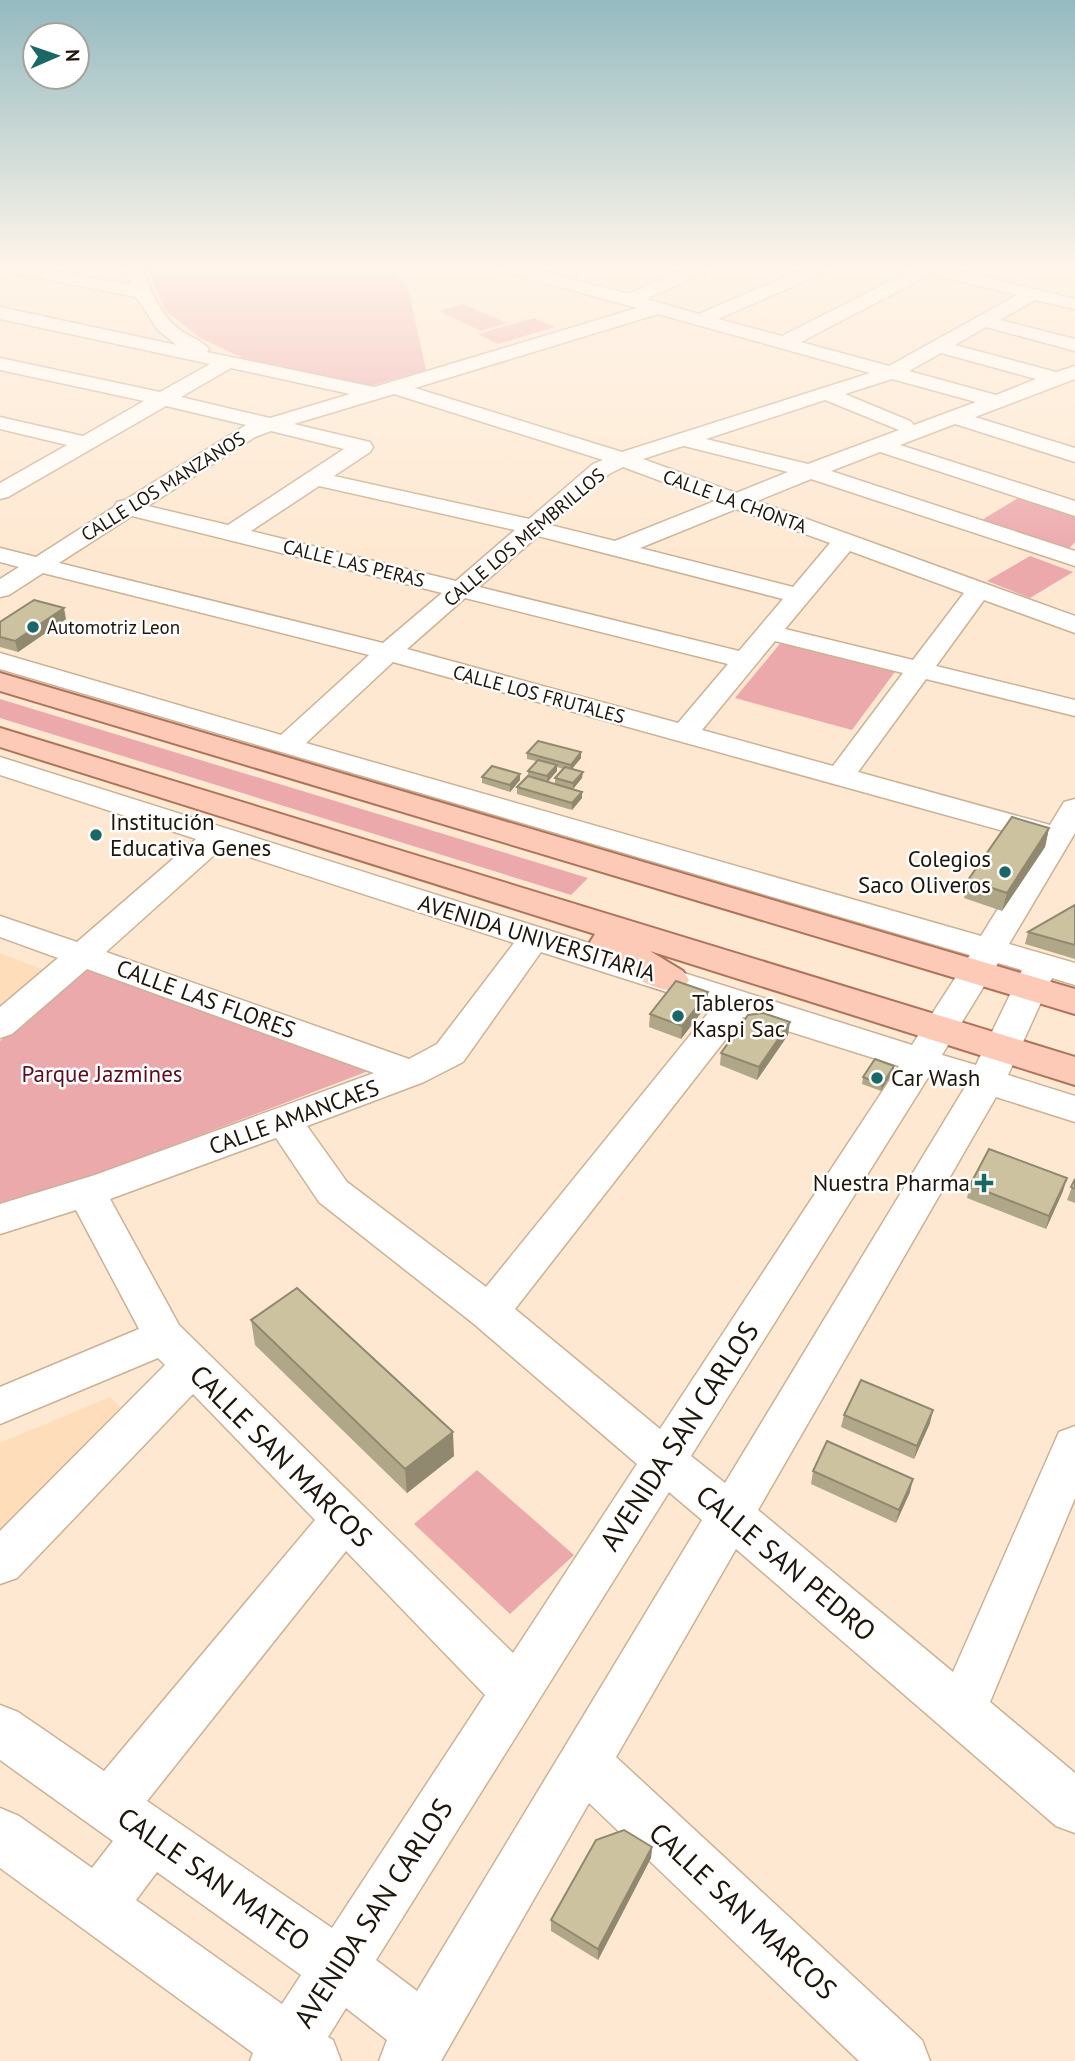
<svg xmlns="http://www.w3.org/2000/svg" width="1075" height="2061" font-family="'PT Sans',sans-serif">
  <rect width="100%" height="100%" fill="#fee8d1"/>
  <!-- built -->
  <path fill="#feddbb" d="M 0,953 L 44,970 L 0,1009 Z
    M 110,1397 L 122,1409 L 0,1536 L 0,1443 Z"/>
  <!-- green -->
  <path fill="#eca9ac" d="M 148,268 L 383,268 L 407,283 L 426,370 L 370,386 L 243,358 L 200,338 L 165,310 Z
    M 463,304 L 507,323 L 481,331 L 438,311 Z
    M 534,318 L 555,327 L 498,344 L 478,334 Z
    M 1023,495 L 1075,512 L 1075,542 L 1066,552 L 977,523 Z
    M 1030,556 L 1073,572 L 1030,598 L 987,581 Z
    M 783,640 L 897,669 L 852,730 L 735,698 Z
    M 0,699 L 588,878 L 571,895 L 0,718 Z
    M 85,968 L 371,1070 L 80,1181 L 0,1208 L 0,1041 Z
    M 477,1470 L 574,1555 L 510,1614 L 414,1524 Z"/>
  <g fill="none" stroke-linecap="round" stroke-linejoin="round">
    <defs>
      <path id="minor" d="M 3,268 L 39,268 L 131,285 L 124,268 L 142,268 C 151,291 160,315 180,330 C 189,337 202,340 209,349 L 207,352 L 374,387 L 637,308 L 505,272 L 502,268 L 531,268 L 628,294 L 687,268 L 710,268 L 707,272 L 646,299 L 699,314 L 805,268 L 829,268 L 826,272 L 718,319 L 782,336 L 916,268 L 948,268 L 1075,299 L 1075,309 L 1035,300 L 1000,320 L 1075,339 L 1075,351 L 986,327 L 955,345 L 1056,372 L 1075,366 L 1075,379 L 975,417 L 1075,448 L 1075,462 L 955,424 L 900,445 L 1075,501 L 1075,516 L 880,452 L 831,471 L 1075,551 L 1075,566 L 811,479 L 757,501 L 1075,616 L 1075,633 L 984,600 L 936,666 L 1075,700 L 1075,716 L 926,679 L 858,772 L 1050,825 L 1064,802 L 1075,799 L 1075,833 L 1009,944 L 1075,963 L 1075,985 L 1052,978 L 1008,1075 L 1075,1096 L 1075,1122 L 996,1097 L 758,1510 L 953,1672 L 1059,1432 L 1075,1426 L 1075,1498 L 990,1702 L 1075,1773 L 1075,1833 L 1056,1826 L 736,1549 L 616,1757 L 922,2040 L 930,2061 L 859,2061 L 589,1803 L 441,2061 L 379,2061 L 387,2040 L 346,2008 L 328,2037 L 333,2040 L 341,2061 L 250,2061 L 253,2053 L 0,1868 L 0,1808 L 19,1816 L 92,1868 L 113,1841 L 0,1760 L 0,1705 L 18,1712 L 104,1771 L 315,1520 L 193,1394 L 17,1578 L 0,1584 L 0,1531 L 165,1365 L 158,1358 L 0,1424 L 0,1387 L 139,1329 L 76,1210 L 0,1234 L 0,1204 L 95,1175 L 374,1073 L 87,969 L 12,1034 L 0,1038 L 0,1007 L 58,958 L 0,937 L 0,916 L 77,942 L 196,839 L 0,775 L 0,757 L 912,1045 L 970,955 L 0,669 L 0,653 L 281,735 L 369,655 L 43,573 L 9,595 L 0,597 L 0,579 L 19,567 L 0,562 L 0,548 L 36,557 L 114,507 L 117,502 L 125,500 L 246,425 L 166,406 L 8,497 L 0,499 L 0,483 L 67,445 L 0,429 L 0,417 L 83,436 L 144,401 L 0,370 L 0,358 L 160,392 L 210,364 L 0,319 L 0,307 L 177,345 L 158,330 L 136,297 L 12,273 ZM 931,274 L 1017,295 L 889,366 L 801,342 ZM 658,314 L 870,373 L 622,452 L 415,388 ZM 941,353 L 1036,379 L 996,395 L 909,371 ZM 231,368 L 350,394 L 270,418 L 181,397 ZM 892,379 L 976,402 L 914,425 L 910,421 L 845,394 ZM 394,394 L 603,460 L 593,464 L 529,519 L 334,476 L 370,452 L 373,447 L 370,442 L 294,424 ZM 825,400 L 899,430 L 808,464 L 706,439 ZM 271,431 L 344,449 L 228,525 L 148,506 L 255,437 ZM 683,446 L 684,446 L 788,472 L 736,493 L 643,459 ZM 623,467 L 715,501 L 615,541 L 550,525 L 609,474 ZM 319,486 L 515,530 L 456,581 L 251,531 ZM 736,509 L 830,543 L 793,587 L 640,548 ZM 132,516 L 442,593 L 383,643 L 59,563 ZM 538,536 L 783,599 L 739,651 L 479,587 ZM 850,551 L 964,593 L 913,660 L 785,629 ZM 465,598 L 728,664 L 678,723 L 407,649 ZM 775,641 L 903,673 L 833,766 L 702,730 ZM 393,662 L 1040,841 L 981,936 L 306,743 ZM 222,848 L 514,943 L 437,1044 L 409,1059 L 106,952 ZM 541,952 L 713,1007 L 486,1287 L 347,1182 L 307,1126 L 424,1082 L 463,1062 ZM 998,963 L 1022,970 L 976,1065 L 942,1055 ZM 743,1017 L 899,1066 L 660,1429 L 515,1309 ZM 929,1076 L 965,1087 L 725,1483 L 691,1456 ZM 276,1138 L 319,1202 L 474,1324 L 637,1464 L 513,1653 L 179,1325 L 110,1199 ZM 669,1492 L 702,1520 L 417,1991 L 376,1960 ZM 346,1551 L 485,1695 L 332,1928 L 147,1801 ZM 157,1872 L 301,1975 L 282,2004 L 136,1900 Z"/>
      <path id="major" d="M 0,673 L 1075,989 L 1075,1014 L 0,691 Z
        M 0,728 L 1075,1057 L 1075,1085 L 650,951 L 683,971 L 689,980 L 683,989 C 653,997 620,966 595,950 L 590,942 L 595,934 L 0,747 Z"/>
    </defs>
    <!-- minor casing -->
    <use href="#minor" stroke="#ccb196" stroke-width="3"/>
    <!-- major casing -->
    <use href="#major" stroke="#ad745c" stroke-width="4"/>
    <!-- minor -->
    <use href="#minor" fill="#fff" fill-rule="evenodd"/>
    <!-- major -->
    <use href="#major" fill="#fccab7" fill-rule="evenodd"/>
  </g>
  <!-- wall -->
  <path fill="#b0a789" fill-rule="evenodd" d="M 66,619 L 18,652 L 0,647 L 0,622 Z
    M 527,753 L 581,758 L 572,769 L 582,778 L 573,789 L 582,792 L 582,798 L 572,810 L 517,794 L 517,787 L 528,776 L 528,771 L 536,761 L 527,759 ZM 557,767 L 563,769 L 555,778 L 555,784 L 548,782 L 557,771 Z
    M 520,774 L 520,780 L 510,792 L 482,783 L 482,777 Z
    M 1049,828 L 1045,847 L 1002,911 L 964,898 L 968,880 Z
    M 1075,905 L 1075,959 L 1025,944 L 1028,932 Z
    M 707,1005 L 681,1039 L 649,1027 L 650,1014 Z
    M 788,1035 L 757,1080 L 720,1065 L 721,1053 Z
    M 894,1066 L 893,1072 L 881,1091 L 862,1084 L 863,1077 Z
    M 1075,1179 L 1075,1203 L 1067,1200 Z
    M 970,1185 L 1063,1191 L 1046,1229 L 967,1198 Z
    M 251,1320 L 454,1456 L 407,1493 L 255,1345 Z
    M 844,1415 L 930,1423 L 914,1459 L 841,1427 Z
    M 813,1471 L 910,1492 L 896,1523 L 811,1484 Z
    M 652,1847 L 651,1858 L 598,1960 L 551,1931 L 551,1920 Z"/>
  <!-- shaded-wall -->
  <path fill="#90886f" d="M 64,608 L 66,619 L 18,652 L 15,641 Z
    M 581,752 L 581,758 L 570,771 L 571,765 Z
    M 557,765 L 557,771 L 547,782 L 547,776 Z
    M 583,772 L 582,778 L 573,789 L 573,783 Z
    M 520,774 L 520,780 L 510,792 L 510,785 Z
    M 582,792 L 582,798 L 572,810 L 572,803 Z
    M 1049,828 L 1045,847 L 1002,911 L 1007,893 Z
    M 708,992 L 707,1005 L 681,1039 L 682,1026 Z
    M 790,1022 L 788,1035 L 757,1080 L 759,1067 Z
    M 894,1066 L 893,1072 L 881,1091 L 882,1085 Z
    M 1067,1178 L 1063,1191 L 1046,1229 L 1049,1216 Z
    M 933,1410 L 930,1423 L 914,1459 L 917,1446 Z
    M 453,1432 L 454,1456 L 407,1493 L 405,1469 Z
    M 913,1479 L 910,1492 L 896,1523 L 899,1510 Z
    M 652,1847 L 651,1858 L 598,1960 L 598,1949 Z"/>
  <!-- building -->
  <path fill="#cdc29f" stroke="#90886f" stroke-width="2" d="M 34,600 L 64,608 L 15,641 L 0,637 L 0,622 Z
    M 538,741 L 581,752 L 571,765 L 527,753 Z
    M 538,760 L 557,765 L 547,776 L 528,771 Z
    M 492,766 L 520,774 L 510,785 L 482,777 Z
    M 565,767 L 583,772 L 573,783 L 555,778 Z
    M 528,776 L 582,792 L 572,803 L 517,787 Z
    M 1012,817 L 1049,828 L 1007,893 L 968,880 Z
    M 1075,905 L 1075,945 L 1028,932 Z
    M 676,981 L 708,992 L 682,1026 L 650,1014 Z
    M 763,1013 L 790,1022 L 759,1067 L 721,1053 L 748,1015 Z
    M 875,1059 L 894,1066 L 882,1085 L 863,1077 Z
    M 989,1149 L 1067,1178 L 1049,1216 L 970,1185 Z
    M 1075,1179 L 1075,1189 L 1071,1187 Z
    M 297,1288 L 453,1432 L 405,1469 L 251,1320 Z
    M 861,1380 L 933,1410 L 917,1446 L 844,1415 Z
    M 827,1441 L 913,1479 L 899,1510 L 813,1471 Z
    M 624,1830 L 652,1847 L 598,1949 L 551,1920 L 596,1840 Z"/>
  <!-- sky -->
  <linearGradient id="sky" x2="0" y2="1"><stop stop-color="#94bac0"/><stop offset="0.48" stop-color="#fff5ea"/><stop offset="1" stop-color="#fff5ea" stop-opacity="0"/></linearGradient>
  <rect width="1075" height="556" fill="url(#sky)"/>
  <!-- markers -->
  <g fill="#1a6766" stroke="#fff" stroke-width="2.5">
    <circle cx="33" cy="627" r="7"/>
    <circle cx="96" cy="835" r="7"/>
    <circle cx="1005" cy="872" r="7"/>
    <circle cx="678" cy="1016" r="7"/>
    <circle cx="877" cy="1078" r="7"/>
    <path d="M980.5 1172.5h7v7h7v7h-7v7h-7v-7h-7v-7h7z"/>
  </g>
  <g text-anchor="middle" stroke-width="5" stroke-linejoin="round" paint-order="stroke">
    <!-- far-street labels -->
    <g font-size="19" fill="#1e150b" stroke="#fff">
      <text transform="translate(163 486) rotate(-32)" y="7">CALLE LOS MANZANOS</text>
      <text transform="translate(735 501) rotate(20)" y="7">CALLE LA CHONTA</text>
      <text transform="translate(524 537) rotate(-40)" y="7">CALLE LOS MEMBRILLOS</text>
      <text transform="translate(354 563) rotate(14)" y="7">CALLE LAS PERAS</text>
      <text transform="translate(539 694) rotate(15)" y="7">CALLE LOS FRUTALES</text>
    </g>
    <!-- far-poi labels -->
    <g font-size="19" fill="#1e150b" stroke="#fff" text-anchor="start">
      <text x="47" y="634">Automotriz Leon</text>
    </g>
    <!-- poi labels -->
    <g font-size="23" fill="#1e150b" stroke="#fff" text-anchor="start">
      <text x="110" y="830">Institución<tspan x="110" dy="26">Educativa Genes</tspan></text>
      <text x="991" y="867" text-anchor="end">Colegios<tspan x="991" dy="26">Saco Oliveros</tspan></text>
      <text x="692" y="1011">Tableros<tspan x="692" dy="26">Kaspi Sac</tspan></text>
      <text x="891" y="1086">Car Wash</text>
      <text x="970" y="1191" text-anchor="end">Nuestra Pharma</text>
    </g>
    <!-- street labels -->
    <g font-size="23" fill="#1e150b" stroke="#fff">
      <text transform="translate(537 938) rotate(17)" y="8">AVENIDA UNIVERSITARIA</text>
      <text transform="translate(206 999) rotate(20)" y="8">CALLE LAS FLORES</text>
      <text transform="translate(294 1117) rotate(-20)" y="8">CALLE AMANCAES</text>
    </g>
    <!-- park labels -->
    <g font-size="23" fill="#5d0a1b" stroke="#fff">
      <text x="102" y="1082">Parque Jazmines</text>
    </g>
    <!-- near-street labels -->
    <g font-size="28" fill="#1e150b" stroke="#fff">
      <text transform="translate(679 1436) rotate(-57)" y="10">AVENIDA SAN CARLOS</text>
      <text transform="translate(281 1456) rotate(45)" y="10">CALLE SAN MARCOS</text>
      <text transform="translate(786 1563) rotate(40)" y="10">CALLE SAN PEDRO</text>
      <text transform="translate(214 1879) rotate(35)" y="10">CALLE SAN MATEO</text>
      <text transform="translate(743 1911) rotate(43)" y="10">CALLE SAN MARCOS</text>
      <text transform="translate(373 1913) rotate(-57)" y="10">AVENIDA SAN CARLOS</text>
    </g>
  </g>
  <!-- north arrow -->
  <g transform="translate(56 56) rotate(88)"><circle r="33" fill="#ffffff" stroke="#a5a19d" stroke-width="2"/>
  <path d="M0-5L12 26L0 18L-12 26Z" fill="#1a6766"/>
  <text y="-10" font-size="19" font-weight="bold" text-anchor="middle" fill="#1e150b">N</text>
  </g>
</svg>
